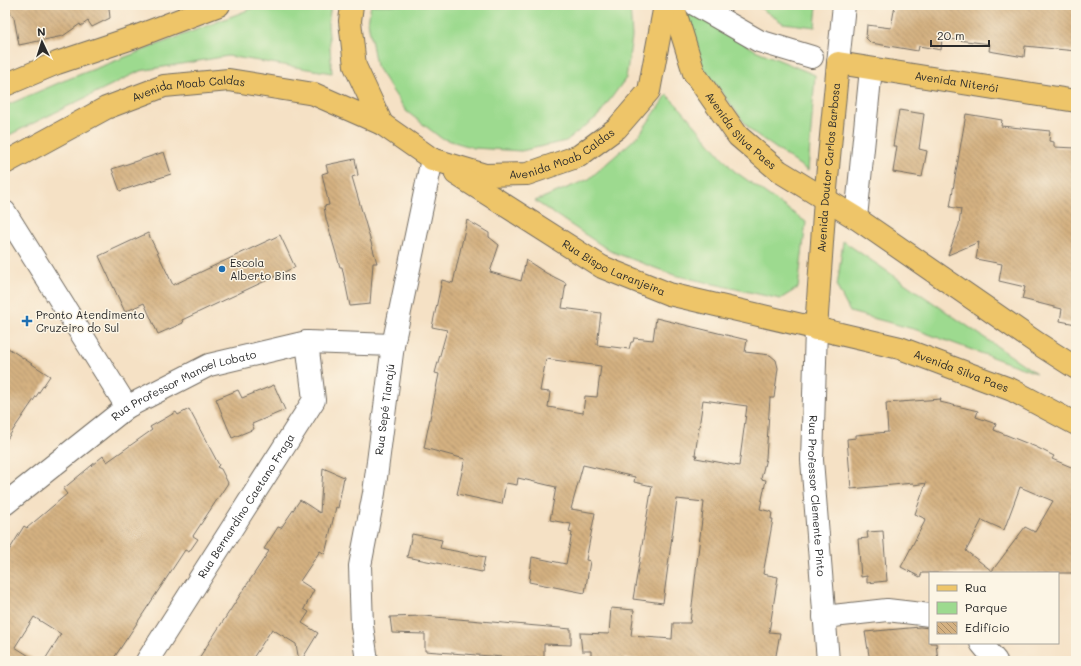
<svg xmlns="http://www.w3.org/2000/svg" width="1081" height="666" font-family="Mali,sans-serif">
  <defs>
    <pattern id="building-back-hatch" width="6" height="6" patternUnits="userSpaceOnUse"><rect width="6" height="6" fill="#d4b181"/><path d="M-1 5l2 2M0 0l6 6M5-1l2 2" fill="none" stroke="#ac906a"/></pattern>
  </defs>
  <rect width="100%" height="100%" fill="#fcf5e5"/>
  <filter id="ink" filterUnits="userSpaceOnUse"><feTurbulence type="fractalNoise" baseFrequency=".025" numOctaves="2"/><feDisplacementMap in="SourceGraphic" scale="8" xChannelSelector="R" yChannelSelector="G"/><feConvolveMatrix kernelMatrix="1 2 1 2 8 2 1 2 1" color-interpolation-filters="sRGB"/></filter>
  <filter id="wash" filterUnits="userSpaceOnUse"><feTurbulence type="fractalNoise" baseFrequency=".012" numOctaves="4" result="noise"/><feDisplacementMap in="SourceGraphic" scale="16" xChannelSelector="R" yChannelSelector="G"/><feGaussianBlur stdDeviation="0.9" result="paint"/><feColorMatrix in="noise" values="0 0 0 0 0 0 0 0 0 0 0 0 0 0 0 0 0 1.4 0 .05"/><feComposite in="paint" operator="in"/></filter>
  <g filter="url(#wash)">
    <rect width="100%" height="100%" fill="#f5e1c5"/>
    <!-- green -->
    <path fill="#9dda8f" stroke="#64825d" d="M 261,5 L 331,5 L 328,24 L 332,73 L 228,56 L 140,71 L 5,137 L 5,106 L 63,81 Z
      M 371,5 L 630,5 L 632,37 L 626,78 L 598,116 L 566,141 L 521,151 L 474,148 L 441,138 L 406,111 L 376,66 L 368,22 Z
      M 756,5 L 817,5 L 815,27 L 783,23 Z
      M 693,10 L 755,50 L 815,75 L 808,171 L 750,130 L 699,62 L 684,20 Z
      M 667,95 L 681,109 L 733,170 L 806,222 L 798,288 L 780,299 L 674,275 L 610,251 L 535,201 L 589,179 L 639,135 Z
      M 843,241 L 1036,373 L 917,330 L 850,312 L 837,287 Z"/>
    <g id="blocks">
      <!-- building -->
      <path fill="url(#building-back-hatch)" fill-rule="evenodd" d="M 5,5 L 113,5 L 109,8 L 110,18 L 92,27 L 88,21 L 81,26 L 80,24 L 63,36 L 19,45 L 14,18 Z
        M 895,5 L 976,5 L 994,7 L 995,5 L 1076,5 L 1076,51 L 1025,46 L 1024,57 L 989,51 L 990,44 L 942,38 L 941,50 L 919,46 L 918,51 L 871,43 L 866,38 L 867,25 L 891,28 Z
        M 899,110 L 924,114 L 919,149 L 927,151 L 922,177 L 893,172 L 897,146 L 893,146 Z
        M 966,114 L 1002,120 L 1001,126 L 1050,131 L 1049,141 L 1054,142 L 1054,147 L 1076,148 L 1076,324 L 1060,321 L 1062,309 L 1022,299 L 1025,287 L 999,281 L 1002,264 L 976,259 L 979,242 L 948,255 L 959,225 L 961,209 L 950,207 Z
        M 164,152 L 171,174 L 120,191 L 112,169 Z
        M 355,159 L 358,175 L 352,177 L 377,263 L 373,263 L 370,304 L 350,306 L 342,267 L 340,267 L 326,219 L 324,206 L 329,205 L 322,174 L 328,172 L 326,165 Z
        M 467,220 L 489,233 L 489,237 L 499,245 L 490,272 L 521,281 L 526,260 L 546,273 L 566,283 L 562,308 L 601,313 L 597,345 L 629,349 L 631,342 L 633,342 L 634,338 L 653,340 L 656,318 L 747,340 L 745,352 L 770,355 L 776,360 L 778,368 L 774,398 L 770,398 L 766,458 L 761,479 L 766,480 L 760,509 L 772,512 L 771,519 L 773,519 L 763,574 L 778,577 L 769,632 L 780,633 L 775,661 L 657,661 L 624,658 L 624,661 L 591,661 L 591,651 L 582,651 L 580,633 L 609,634 L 611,608 L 634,610 L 631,636 L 672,639 L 673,623 L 690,623 L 704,502 L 677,499 L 663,603 L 633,599 L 652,486 L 634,482 L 635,477 L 583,465 L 571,509 L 595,513 L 586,560 L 590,561 L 585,593 L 529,582 L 532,557 L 566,564 L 572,533 L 569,532 L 571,524 L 550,520 L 556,487 L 518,478 L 517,485 L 506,483 L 502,504 L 457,494 L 465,459 L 424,448 L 439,374 L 435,373 L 447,330 L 432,327 L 442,280 L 453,283 ZM 546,359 L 601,366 L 597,397 L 585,396 L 583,413 L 548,407 L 550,392 L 540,391 ZM 703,400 L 747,406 L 739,466 L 696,458 L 697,455 L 695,455 Z
        M 148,233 L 173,285 L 280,235 L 295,267 L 182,320 L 183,323 L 158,334 L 144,303 L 125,312 L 99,256 Z
        M 5,346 L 50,376 L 5,442 Z
        M 274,385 L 285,410 L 252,424 L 254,429 L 232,438 L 216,399 L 238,390 L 242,398 Z
        M 941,399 L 940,402 L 978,411 L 976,417 L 996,424 L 994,430 L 1036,447 L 1054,456 L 1052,459 L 1076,469 L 1076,573 L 922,573 L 920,577 L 901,567 L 926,519 L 915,514 L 926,483 L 914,485 L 913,483 L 851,489 L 847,439 L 856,438 L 856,435 L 888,432 L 886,403 ZM 1020,487 L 1053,501 L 1035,532 L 1025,527 L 992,571 L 966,551 L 982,520 L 1004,530 Z
        M 189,409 L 219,465 L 217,467 L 221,469 L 228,483 L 193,536 L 198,539 L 189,552 L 185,550 L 112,661 L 44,661 L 61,634 L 34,617 L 15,647 L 37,661 L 5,661 L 5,557 L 24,526 L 27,528 L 67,494 L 63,489 L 103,456 L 107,462 L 152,430 L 150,427 L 176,412 L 178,415 Z
        M 323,468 L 344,477 L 338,508 L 336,507 L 325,554 L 320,551 L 300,581 L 314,590 L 304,609 L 309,612 L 302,623 L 318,633 L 301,661 L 299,661 L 296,644 L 272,629 L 251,661 L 197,661 L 269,551 L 264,549 L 278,527 L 281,528 L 300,500 L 320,513 Z
        M 883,531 L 887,581 L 867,583 L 867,576 L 861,577 L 858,539 L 868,538 L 867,532 Z
        M 412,534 L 442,540 L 440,548 L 485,557 L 482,572 L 407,557 Z
        M 424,616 L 571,629 L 571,645 L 544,644 L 544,658 L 516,658 L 425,651 L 425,634 L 392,633 L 390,617 Z
        M 920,627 L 930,628 L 930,643 L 936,643 L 938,661 L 870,661 L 865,632 Z"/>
    </g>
  </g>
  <g filter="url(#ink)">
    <use href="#blocks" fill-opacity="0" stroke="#726b61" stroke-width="1"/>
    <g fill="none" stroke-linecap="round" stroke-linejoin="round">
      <defs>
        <g id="minor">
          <path d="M 696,5 L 759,41 L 812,57"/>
          <path d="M 838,63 L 844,5"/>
          <path d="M 5,212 L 127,407"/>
          <path d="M 856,218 L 871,69"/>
          <path id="s1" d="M 816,329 L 812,460 L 828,661"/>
          <path id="s2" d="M 5,504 L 127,407 L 209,365 L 307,342 L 393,345"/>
          <path d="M 824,617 L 887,610 L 930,615"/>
          <path d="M 981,643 L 996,661"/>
          <path id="s3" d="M 147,661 L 314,400 L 307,342"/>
          <path id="s4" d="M 367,661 L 362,626 L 360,566 L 374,493 L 393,345 L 432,159"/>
        </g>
        <g id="major">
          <path d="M 352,5 L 350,21 L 355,66 L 382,124"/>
          <path id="s5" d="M 673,5 L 694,73 L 738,136 L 779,171 L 856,218 L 1037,343 L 1076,368"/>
          <path d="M 5,85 L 57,63 L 135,37 L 219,5"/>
          <path id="s6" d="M 5,163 L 106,108 L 164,86 L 229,80 L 314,94 L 382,124 L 432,159 L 485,175 L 527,174 L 579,156 L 617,128 L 649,91 L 665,5"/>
          <path id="s7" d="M 456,174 L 602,267 L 669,294 L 900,348 L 1012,390 L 1076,424"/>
          <path id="s8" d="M 816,329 L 825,199 L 838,63 L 1076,101"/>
        </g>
      </defs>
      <!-- minor casing -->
      <use href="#minor" stroke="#726b61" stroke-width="24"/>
      <!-- major casing -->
      <use href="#major" stroke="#726b61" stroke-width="24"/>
      <!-- minor -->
      <use href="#minor" stroke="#fff" stroke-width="22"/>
      <!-- major -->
      <use href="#major" stroke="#eec569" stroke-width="22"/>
    </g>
  </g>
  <!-- markers -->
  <g fill="#1f6fb2" stroke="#fcf5e5" stroke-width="1.5">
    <circle cx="222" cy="269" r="4"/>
    <path d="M25 315h4v4h4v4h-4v4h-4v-4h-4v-4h4z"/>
  </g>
  <g text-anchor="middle" stroke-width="3" stroke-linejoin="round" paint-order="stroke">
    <!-- street labels -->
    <g font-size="11" fill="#2b2b2b" stroke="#fcf5e5">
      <text dy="4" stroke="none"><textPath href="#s8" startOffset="387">Avenida Niterói</textPath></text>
      <text dy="4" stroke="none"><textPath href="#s6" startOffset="201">Avenida Moab Caldas</textPath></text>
      <text dy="4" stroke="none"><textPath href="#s5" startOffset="146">Avenida Silva Paes</textPath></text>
      <text dy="4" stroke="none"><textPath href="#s6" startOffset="601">Avenida Moab Caldas</textPath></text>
      <text dy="4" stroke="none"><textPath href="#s8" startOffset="162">Avenida Doutor Carlos Barbosa</textPath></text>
      <text dy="4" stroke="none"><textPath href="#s7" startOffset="184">Rua Bispo Laranjeira</textPath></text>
      <text dy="4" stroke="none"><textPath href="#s7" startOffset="548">Avenida Silva Paes</textPath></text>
      <text dy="4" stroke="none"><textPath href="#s2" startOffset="217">Rua Professor Manoel Lobato</textPath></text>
      <text dy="4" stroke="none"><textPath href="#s4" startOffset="254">Rua Sepé Tiarajú</textPath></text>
      <text dy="4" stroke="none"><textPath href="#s1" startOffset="167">Rua Professor Clemente Pinto</textPath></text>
      <text dy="4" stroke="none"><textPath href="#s3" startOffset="184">Rua Bernardino Caetano Fraga</textPath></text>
    </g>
    <!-- poi labels -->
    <g font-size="11" fill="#2b2b2b" stroke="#fcf5e5" text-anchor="start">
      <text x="230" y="267">Escola<tspan x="230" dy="13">Alberto Bins</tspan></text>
      <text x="36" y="319">Pronto Atendimento<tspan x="36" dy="13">Cruzeiro do Sul</tspan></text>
    </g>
  </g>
  <!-- margin -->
  <rect width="1081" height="666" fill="none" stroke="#fcf5e5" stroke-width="20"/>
  <!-- legend -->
  <rect x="929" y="572" width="130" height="72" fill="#fcf5e5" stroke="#a8a49b"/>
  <rect x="937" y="585" width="20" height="6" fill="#eec569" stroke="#a8a49b"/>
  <text x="965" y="592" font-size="12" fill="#2b2b2b">Rua</text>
  <rect x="937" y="602" width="20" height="12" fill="#9dda8f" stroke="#a8a49b"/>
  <text x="965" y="612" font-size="12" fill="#2b2b2b">Parque</text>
  <rect x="937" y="622" width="20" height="12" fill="url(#building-back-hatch)" stroke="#a8a49b"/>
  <text x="965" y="632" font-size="12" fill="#2b2b2b">Edifício</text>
  <!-- north arrow -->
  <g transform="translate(42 42) rotate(356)" stroke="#fcf5e5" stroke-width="3" paint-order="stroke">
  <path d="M0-3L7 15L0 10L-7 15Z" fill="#2b2b2b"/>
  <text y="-6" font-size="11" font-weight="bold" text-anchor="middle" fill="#2b2b2b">N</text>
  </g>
  <!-- scale -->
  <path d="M931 40v6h58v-6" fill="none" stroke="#2b2b2b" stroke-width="2"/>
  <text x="937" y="40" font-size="12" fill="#2b2b2b" stroke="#fcf5e5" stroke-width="3" paint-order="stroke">20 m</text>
</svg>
